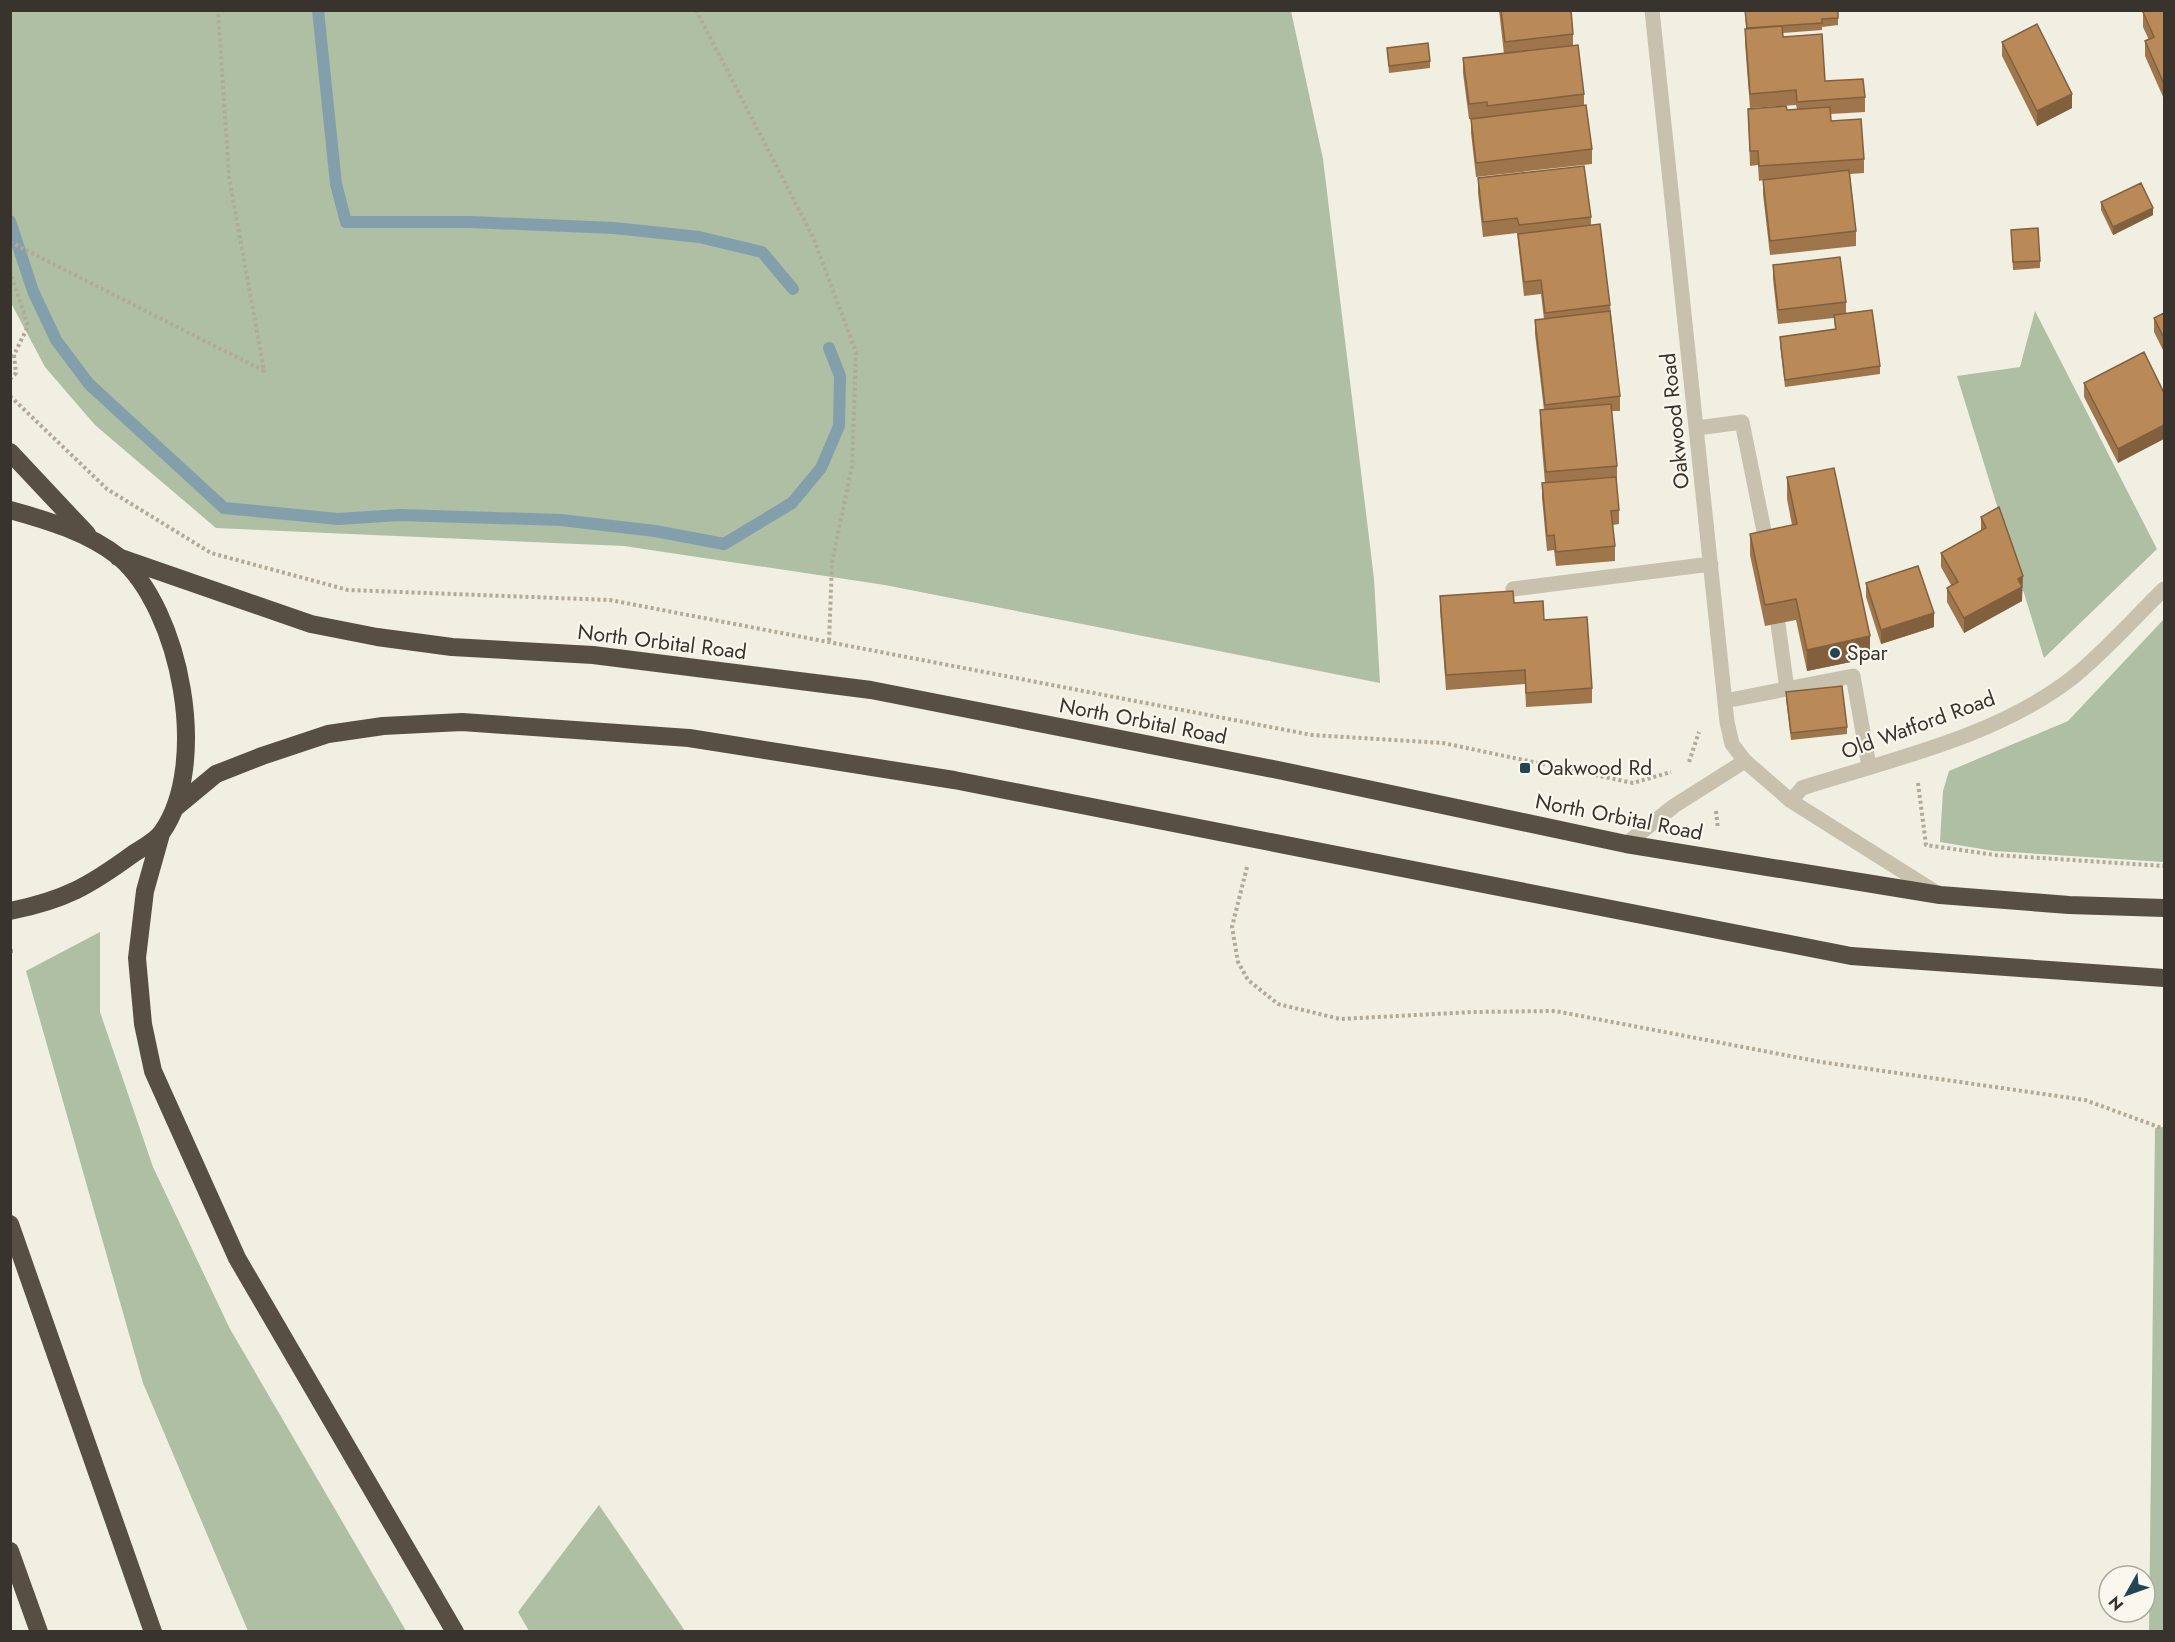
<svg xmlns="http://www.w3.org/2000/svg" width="2175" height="1642" font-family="Jost,sans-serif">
  <rect width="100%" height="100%" fill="#f1eee2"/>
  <!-- green -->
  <path fill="#aebfa3" d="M 10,11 L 1291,11 L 1323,159 L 1374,579 L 1380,683 L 885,585 L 624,546 L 216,528 L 95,425 L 45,367 L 11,303 Z
    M 2035,311 L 2157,549 L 2044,658 L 1957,376 L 2020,367 Z
    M 2164,619 L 2164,862 L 1994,851 L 1940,842 L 1943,791 L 1949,771 L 2068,721 Z
    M 100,932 L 100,1012 L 153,1167 L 230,1329 L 406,1631 L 248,1631 L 143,1383 L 26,971 Z
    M 2164,1127 L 2164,1631 L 2149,1632 L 2155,1128 Z
    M 599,1505 L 685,1631 L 529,1631 L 518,1612 Z"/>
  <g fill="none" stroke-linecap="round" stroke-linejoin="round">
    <!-- stream -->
    <path stroke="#839fab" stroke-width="12" d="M 318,10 L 336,184 L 346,222 L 470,222 L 614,228 L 699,237 L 762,252 L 793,289
      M 10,221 L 33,291 L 56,340 L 89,384 L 224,508 L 338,519 L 400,515 L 561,520 L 655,531 L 724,544 L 792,503 L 821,468 L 839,426 L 840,376 L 829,348"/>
    <!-- path -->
    <path stroke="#b2aa97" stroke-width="4" stroke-dasharray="3 3" stroke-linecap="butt" d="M 696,10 L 813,237 L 856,352 L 852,466 L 832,562 L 829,643
      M 10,242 L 264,371 L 229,177 L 218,10
      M 10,271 L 28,326 L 14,355 L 16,373 L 10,379
      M 10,396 L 107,489 L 211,553 L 348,590 L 610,600 L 1312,735 L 1443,743 L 1633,783 L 1671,772
      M 1689,762 L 1699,732
      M 1918,783 L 1926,845 L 1995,855 L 2164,866
      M 1716,811 L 1718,829
      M 1247,867 L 1232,927 L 1238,962 L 1248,980 L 1278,1004 L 1340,1019 L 1473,1012 L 1555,1011 L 1821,1062 L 2085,1100 L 2164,1129
      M 10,951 L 14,951"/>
    <!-- minor -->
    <path stroke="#c8c1ae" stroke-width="15" d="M 1652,10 L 1727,722 L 1732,744 L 1745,761 L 1791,801 L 1937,893
      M 1697,428 L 1742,422 L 1768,551
      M 1513,589 L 1711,564
      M 1778,624 L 1787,689
      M 1725,701 L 1853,676 L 1869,766
      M 1791,801 L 1802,788 C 1892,759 1996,737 2072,678 C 2105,652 2134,618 2164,589
      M 1626,844 L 1674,806 L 1745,761"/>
    <!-- highway -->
    <path stroke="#584f44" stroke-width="18" d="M 10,452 L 87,534
      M 10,510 C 47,520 89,533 119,557 C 181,610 210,764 162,832 C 156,841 142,848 133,854 C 89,886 65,900 10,911
      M 118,557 L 311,624 L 377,637 L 452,647 L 593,655 L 871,690 L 1278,770 L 1626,844 L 1940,895 L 2069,905 L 2164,908
      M 175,808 L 216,774 L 262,756 L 328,734 L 383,726 L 462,722 L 689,738 L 954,780 L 1851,956 L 2164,978
      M 161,834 L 145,891 L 137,958 L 143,1024 L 153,1071 L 237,1258 L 455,1632
      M 10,1224 L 153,1632
      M 10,1551 L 39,1632"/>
  </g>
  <!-- wall -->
  <path fill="#9f764c" d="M 1499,10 L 1558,10 L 1573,34 L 1573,45 L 1584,94 L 1584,105 L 1592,149 L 1592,164 L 1476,177 L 1471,133 L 1471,119 L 1469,119 L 1463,73 L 1463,58 L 1504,54 Z
    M 1745,10 L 1838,10 L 1838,25 L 1822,27 L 1822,30 L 1783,33 L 1783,37 L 1825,81 L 1865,97 L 1865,112 L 1830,114 L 1831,121 L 1864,159 L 1864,173 L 1850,174 L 1856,231 L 1856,246 L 1770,255 L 1763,194 L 1763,180 L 1759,181 L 1758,165 L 1750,166 L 1748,109 L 1787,110 L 1797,109 L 1796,105 L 1750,108 L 1745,43 L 1745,29 L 1746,29 Z
    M 2164,10 L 2164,99 L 2145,56 L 2145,41 L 2149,40 L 2143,27 L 2143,12 Z
    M 2002,42 L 2072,108 L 2037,126 L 2002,56 Z
    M 1387,48 L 1430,61 L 1430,68 L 1389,73 Z
    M 1478,178 L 1591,217 L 1591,225 L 1610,305 L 1620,396 L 1620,411 L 1612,411 L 1617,466 L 1617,481 L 1616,481 L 1619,510 L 1619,524 L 1613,525 L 1615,546 L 1615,561 L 1556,566 L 1554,550 L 1547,551 L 1542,498 L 1542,483 L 1545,483 L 1540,425 L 1540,410 L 1544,410 L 1535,334 L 1535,320 L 1544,319 L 1541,294 L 1524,296 L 1517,233 L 1483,237 L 1478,193 Z
    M 2101,202 L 2153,215 L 2113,235 L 2101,210 Z
    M 2011,230 L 2040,261 L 2040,268 L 2013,270 Z
    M 1773,265 L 1846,302 L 1846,313 L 1880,366 L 1880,374 L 1785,387 L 1780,345 L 1780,337 L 1835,329 L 1834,318 L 1778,324 L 1773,279 Z
    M 2164,313 L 2164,352 L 2154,332 L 2154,318 Z
    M 2084,383 L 2164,393 L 2118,463 L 2084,397 Z
    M 1787,477 L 1870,658 L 1807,671 L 1796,620 L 1765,626 L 1750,555 L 1750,534 L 1792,525 L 1787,499 Z
    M 1981,517 L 2023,591 L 2022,591 L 2022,601 L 1964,633 L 1947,602 L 1947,588 L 1951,585 L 1941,567 L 1941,553 L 1981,531 Z
    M 1866,583 L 1934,627 L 1881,644 L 1866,597 Z
    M 1440,596 L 1514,603 L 1544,620 L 1592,688 L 1592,703 L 1526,707 L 1525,684 L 1446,690 L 1440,610 Z
    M 1786,692 L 1847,727 L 1847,734 L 1791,740 L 1786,699 Z"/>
  <!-- shaded-wall -->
  <path fill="#82603e" d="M 2072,94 L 2072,108 L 2037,126 L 2037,111 Z
    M 2153,208 L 2153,215 L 2113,235 L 2113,227 Z
    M 2164,425 L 2164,439 L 2118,463 L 2118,449 Z
    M 2023,576 L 2022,601 L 1964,633 L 1964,618 L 2018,579 Z
    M 1934,613 L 1934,627 L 1881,644 L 1881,630 Z
    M 1870,636 L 1870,658 L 1807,671 L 1807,650 Z"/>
  <!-- building -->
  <path fill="#b98958" stroke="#82603e" stroke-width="1.5" d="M 1501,10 L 1571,10 L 1573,34 L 1505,42 Z
    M 1745,10 L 1838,10 L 1838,18 L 1822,19 L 1822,23 L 1747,28 Z
    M 2146,10 L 2164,10 L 2164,84 L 2145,41 L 2154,37 L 2143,12 Z
    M 2037,24 L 2072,94 L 2037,111 L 2002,42 Z
    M 1782,26 L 1783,37 L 1822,34 L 1825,81 L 1863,79 L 1865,97 L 1797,102 L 1796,90 L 1750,94 L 1745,29 Z
    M 1428,43 L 1430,61 L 1389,66 L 1387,48 Z
    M 1578,45 L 1584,94 L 1487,106 L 1487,102 L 1469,104 L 1463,58 Z
    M 1586,105 L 1592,149 L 1476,163 L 1471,119 Z
    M 1786,106 L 1787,110 L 1830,107 L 1831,121 L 1861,119 L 1864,159 L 1759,166 L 1758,151 L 1750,151 L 1748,109 Z
    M 1584,166 L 1591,217 L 1519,225 L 1517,218 L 1483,222 L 1478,178 Z
    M 1849,170 L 1856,231 L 1770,241 L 1763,180 Z
    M 2141,183 L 2153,208 L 2113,227 L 2101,202 Z
    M 1600,224 L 1610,305 L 1545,313 L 1541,280 L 1524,282 L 1518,234 Z
    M 2038,228 L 2040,261 L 2013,262 L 2011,230 Z
    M 1840,257 L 1846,302 L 1778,310 L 1773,265 Z
    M 1872,310 L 1880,366 L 1785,380 L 1780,337 L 1836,329 L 1834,315 Z
    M 1610,311 L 1620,396 L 1545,405 L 1535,320 Z
    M 2164,313 L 2164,338 L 2154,318 Z
    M 2144,352 L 2164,393 L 2164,425 L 2118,449 L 2084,383 Z
    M 1611,404 L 1617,466 L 1546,472 L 1540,410 Z
    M 1834,468 L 1870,636 L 1807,650 L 1796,599 L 1765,605 L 1750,534 L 1797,524 L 1787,477 Z
    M 1616,477 L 1619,510 L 1611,511 L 1615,546 L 1556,552 L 1554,535 L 1547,536 L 1542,483 Z
    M 1999,507 L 2023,576 L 2018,579 L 2022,587 L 1964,618 L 1947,588 L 1958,582 L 1941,553 L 1986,528 L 1981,517 Z
    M 1918,566 L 1934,613 L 1881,630 L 1866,583 Z
    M 1513,591 L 1514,603 L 1543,601 L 1544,620 L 1587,617 L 1592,688 L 1526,693 L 1525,670 L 1446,675 L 1440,596 Z
    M 1842,686 L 1847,727 L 1791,733 L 1786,692 Z"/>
  <!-- markers -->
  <g fill="#254555" stroke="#f9f7ee" stroke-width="2">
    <circle cx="1835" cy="653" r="6"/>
    <rect x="1519" y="762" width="12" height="12" rx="3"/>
  </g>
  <g text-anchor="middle" stroke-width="4.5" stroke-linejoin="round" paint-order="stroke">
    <!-- street labels -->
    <g font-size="21" fill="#38332c" stroke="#f9f7ee">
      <text transform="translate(1675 421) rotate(-96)" y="7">Oakwood Road</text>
      <text transform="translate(662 642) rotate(7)" y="7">North Orbital Road</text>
      <text transform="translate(1143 721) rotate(11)" y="7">North Orbital Road</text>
      <text transform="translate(1918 725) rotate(-20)" y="7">Old Watford Road</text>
      <text transform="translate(1619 817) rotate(11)" y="7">North Orbital Road</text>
    </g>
    <!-- poi labels -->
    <g font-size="21" fill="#38332c" stroke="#f9f7ee" text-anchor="start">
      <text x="1847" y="660">Spar</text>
      <text x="1537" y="775">Oakwood Rd</text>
    </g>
  </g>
  <!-- border -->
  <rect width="2175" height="1642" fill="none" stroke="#38332c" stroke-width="24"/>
  <!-- north arrow -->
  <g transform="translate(2127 1594) rotate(230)"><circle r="28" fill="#f9f7ee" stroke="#aca9a0" stroke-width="1.5"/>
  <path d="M0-4.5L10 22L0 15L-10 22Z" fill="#254555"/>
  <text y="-9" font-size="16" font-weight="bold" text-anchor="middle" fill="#38332c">N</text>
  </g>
</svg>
